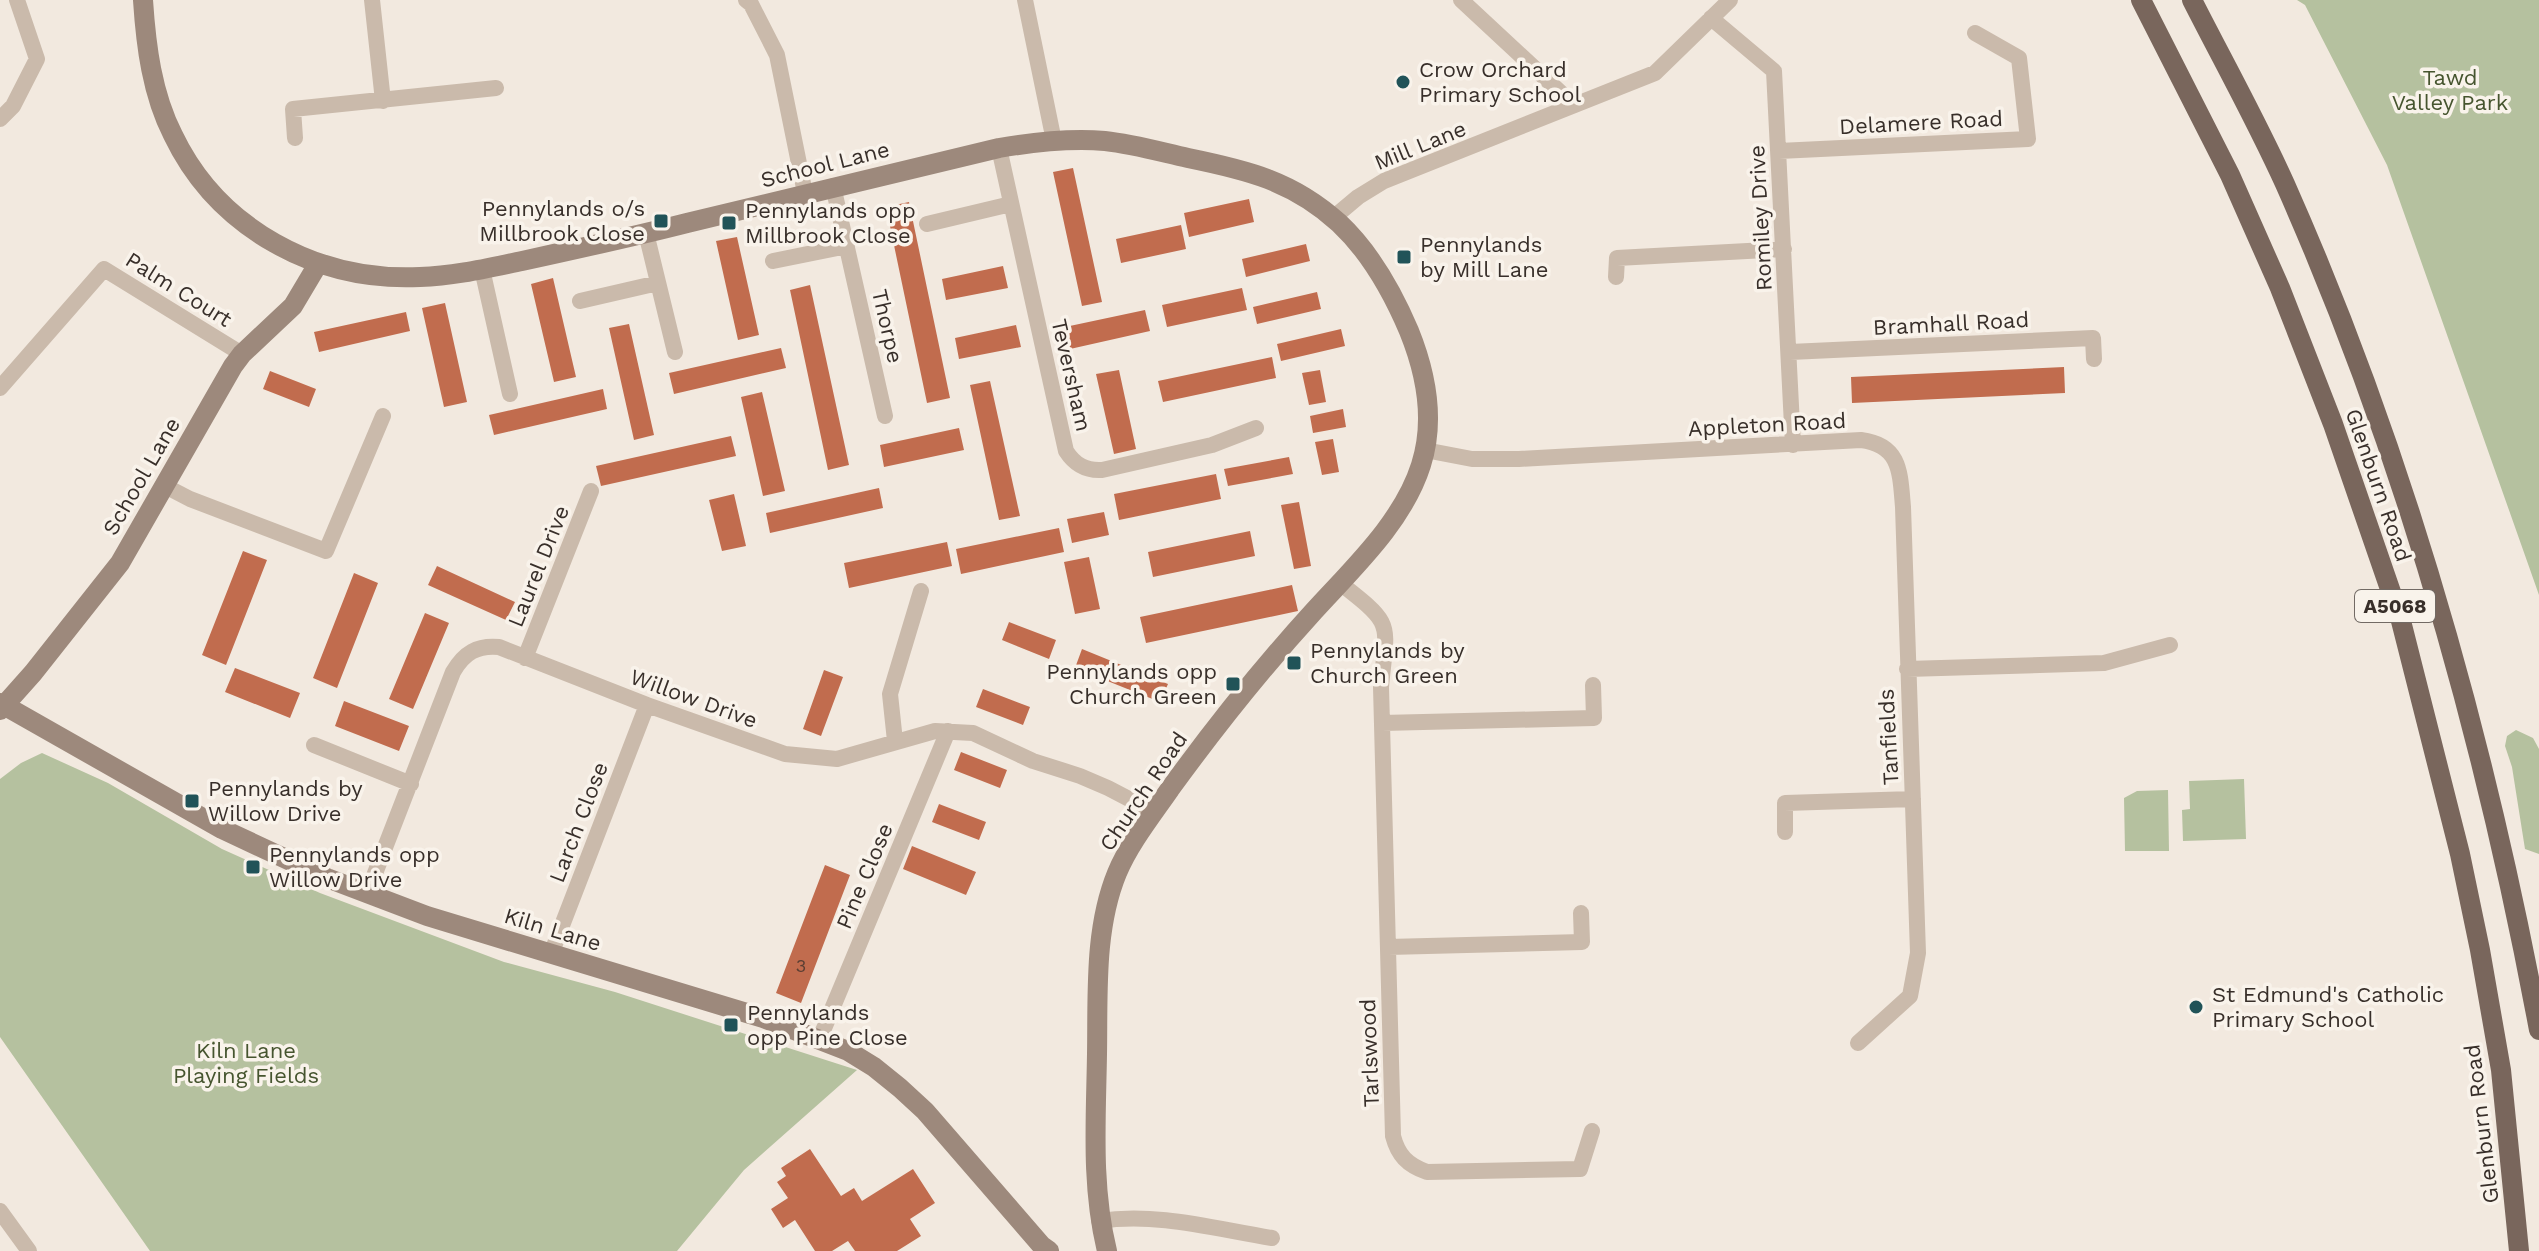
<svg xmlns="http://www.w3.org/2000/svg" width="2539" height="1251" font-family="'Work Sans',sans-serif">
  <rect width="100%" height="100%" fill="#f2e9df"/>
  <!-- green -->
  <path fill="#b5c19f" d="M 2297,0 L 2539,0 L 2539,595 L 2387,165 L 2305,5 Z
    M 2516,730 L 2533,738 L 2539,749 L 2539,854 L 2525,849 L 2512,767 L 2505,746 L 2507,736 Z
    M 42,753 L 108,783 L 222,849 L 320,893 L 504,962 L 615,992 L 857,1070 L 744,1170 L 677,1251 L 150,1251 L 0,1037 L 0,779 L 21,763 Z
    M 2244,779 L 2246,839 L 2183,841 L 2182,810 L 2190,809 L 2189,781 Z
    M 2168,790 L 2169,851 L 2125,851 L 2124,798 L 2137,791 Z"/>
  <!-- building -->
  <path fill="#c16c4e" d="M 1073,168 L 1102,302 L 1082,306 L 1053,172 Z
    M 1249,199 L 1254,222 L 1189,237 L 1184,213 Z
    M 909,202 L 950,398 L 927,403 L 886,207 Z
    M 1181,225 L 1186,249 L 1121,263 L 1116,239 Z
    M 737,237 L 759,335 L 738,340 L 716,241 Z
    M 1306,244 L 1310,261 L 1246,277 L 1242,259 Z
    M 1003,266 L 1008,288 L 946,300 L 942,279 Z
    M 553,278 L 576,377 L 554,382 L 531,284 Z
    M 810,285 L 849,465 L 828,470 L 790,290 Z
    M 1242,288 L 1247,310 L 1167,327 L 1162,305 Z
    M 1317,292 L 1321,309 L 1257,324 L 1253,307 Z
    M 445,303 L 467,402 L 444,407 L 422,308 Z
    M 1145,310 L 1150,331 L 1070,349 L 1065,327 Z
    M 406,312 L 410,331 L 319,352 L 314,332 Z
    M 629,324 L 654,435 L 634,440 L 609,328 Z
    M 1016,325 L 1021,347 L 959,359 L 955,338 Z
    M 1341,329 L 1345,346 L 1281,361 L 1277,344 Z
    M 781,348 L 786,368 L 674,394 L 669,373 Z
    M 1272,357 L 1276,378 L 1163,402 L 1158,381 Z
    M 2064,367 L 2065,393 L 1852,403 L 1851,377 Z
    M 1119,370 L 1136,449 L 1114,454 L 1096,374 Z
    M 1320,370 L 1326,402 L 1309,405 L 1302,373 Z
    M 270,371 L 316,389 L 309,407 L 263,389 Z
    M 990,381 L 1020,516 L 999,520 L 970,385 Z
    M 603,389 L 607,409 L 494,435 L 489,415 Z
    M 762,392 L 785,491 L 763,496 L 741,397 Z
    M 1343,409 L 1346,427 L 1313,433 L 1310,416 Z
    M 959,428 L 964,450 L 884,467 L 880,445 Z
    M 731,436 L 736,456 L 601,486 L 596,466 Z
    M 1333,439 L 1339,472 L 1322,475 L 1315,442 Z
    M 1289,457 L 1293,474 L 1228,486 L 1224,469 Z
    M 1216,474 L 1221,499 L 1119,520 L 1114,494 Z
    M 879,488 L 883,508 L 770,533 L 766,513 Z
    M 734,494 L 746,546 L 722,551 L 709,500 Z
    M 1299,502 L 1311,566 L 1294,569 L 1281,505 Z
    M 1104,512 L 1109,535 L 1072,543 L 1067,519 Z
    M 1059,528 L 1064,552 L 961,574 L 956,549 Z
    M 1250,531 L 1255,556 L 1153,577 L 1148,552 Z
    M 947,542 L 952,566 L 849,588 L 844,563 Z
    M 243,551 L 267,560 L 226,665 L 202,655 Z
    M 1089,557 L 1100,609 L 1075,614 L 1064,562 Z
    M 437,566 L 515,602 L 506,620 L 428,585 Z
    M 354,573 L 378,583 L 337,688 L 313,678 Z
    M 1292,585 L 1298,611 L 1146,643 L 1140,617 Z
    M 425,613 L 449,623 L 413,709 L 389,699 Z
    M 1009,622 L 1056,640 L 1049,659 L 1002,640 Z
    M 1082,649 L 1168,684 L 1160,702 L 1075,668 Z
    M 235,668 L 300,693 L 290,718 L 225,692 Z
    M 824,670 L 843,677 L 821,736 L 803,729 Z
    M 983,689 L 1030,707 L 1023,725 L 976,707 Z
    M 344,701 L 409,726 L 399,751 L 335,726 Z
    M 961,752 L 1007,770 L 1000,788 L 954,770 Z
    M 939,804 L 986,822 L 979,840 L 932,822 Z
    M 912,846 L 976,872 L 966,895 L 903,869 Z
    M 825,865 L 850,875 L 801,1003 L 776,993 Z
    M 810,1149 L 841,1196 L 854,1188 L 862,1201 L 913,1169 L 935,1203 L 910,1219 L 921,1236 L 897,1251 L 855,1251 L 848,1241 L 832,1251 L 815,1251 L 795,1220 L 783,1228 L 771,1209 L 788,1198 L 777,1182 L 786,1176 L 781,1168 Z"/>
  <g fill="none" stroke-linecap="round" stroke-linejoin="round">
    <!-- street -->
    <path stroke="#cabaab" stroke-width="16" d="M 372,0 L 383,101
      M 746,0 L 751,4 L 777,55 L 805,193
      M 1025,0 L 1054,141
      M 1461,0 L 1574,105
      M 1711,18 L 1774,71 L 1793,445
      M 0,119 L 13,106 L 37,59 L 17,0
      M 295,138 L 293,109 L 496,88
      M 999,148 L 1066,451 C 1075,465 1086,471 1102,470 L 1212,445 L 1256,428
      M 1779,151 L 2028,139 L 2019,58 L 1975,33
      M 833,186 L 885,416
      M 1333,218 L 1358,197 L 1384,181 L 1655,73 L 1730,0
      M 927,224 L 1011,204
      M 646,233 L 675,352
      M 773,261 L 847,246
      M 482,269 L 510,394
      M 1616,277 L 1617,258 L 1784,249
      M 580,301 L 658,283
      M 1790,352 L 2093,338 L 2094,359
      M 0,388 L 104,269 L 242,354
      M 1425,450 L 1472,459 L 1519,459 L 1861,440 C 1901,445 1900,473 1903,507 L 1918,953 L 1910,996 L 1858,1043
      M 163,485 L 190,499 L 326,551 L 383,416
      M 1340,583 C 1395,626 1387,621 1381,687 L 1393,1136 C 1398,1155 1407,1165 1427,1172 L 1580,1169 L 1592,1131
      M 525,658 L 591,491
      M 1907,669 L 2104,663 L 2170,645
      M 1382,723 L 1594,718 L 1593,685
      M 895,741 L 890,694 L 921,591
      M 314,745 L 411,784
      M 1785,832 L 1785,803 L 1913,799
      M 367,894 L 453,672 C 464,653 477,645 499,647 L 647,705 L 785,754 L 837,759 L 935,731 L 973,733 L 1033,761 L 1080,776 L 1108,788 L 1154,812
      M 1388,947 L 1582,942 L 1581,913
      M 551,954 L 647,705
      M 820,1038 L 948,731
      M 0,1211 L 29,1251
      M 1099,1221 C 1157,1212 1215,1229 1272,1238"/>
    <!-- secondary -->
    <path stroke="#9d897c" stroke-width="20" d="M 143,0 C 146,46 152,94 173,135 C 218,229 317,282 420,277 C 455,276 488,268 522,261 C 577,249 632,237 687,223 C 791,197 895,172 999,148 C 1034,142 1070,138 1105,141 C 1133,144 1161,152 1188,158 C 1247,170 1293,181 1339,223 C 1371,253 1392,291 1409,331 C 1426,373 1435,421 1421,465 C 1403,522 1353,568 1314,611 C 1262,668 1215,727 1170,789 C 1152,815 1129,844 1117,873 C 1094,929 1098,994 1097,1054 C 1096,1120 1091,1186 1107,1251
      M 0,703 L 222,829 L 327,878 L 427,916 L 763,1018 L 848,1051 L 874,1067 L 900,1088 L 925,1111 L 1042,1246 L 1049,1251
      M 0,710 L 33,673 L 120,563 L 233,366 L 242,354 L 293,306 L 318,264"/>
    <!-- primary -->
    <path stroke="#79665c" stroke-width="20" d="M 2141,0 L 2230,175 L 2280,288 L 2333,424 L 2401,621 L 2460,854 L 2480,950 L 2501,1070 L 2519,1251
      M 2192,0 C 2223,61 2257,122 2285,184 C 2405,454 2485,740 2539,1030"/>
  </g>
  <!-- markers -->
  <g fill="#215358" stroke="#f9f3eb" stroke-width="3">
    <circle cx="1403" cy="82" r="8"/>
    <rect x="653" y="213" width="16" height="16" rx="4"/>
    <rect x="721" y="215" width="16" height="16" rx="4"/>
    <rect x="1396" y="249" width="16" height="16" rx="4"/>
    <rect x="1286" y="655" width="16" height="16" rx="4"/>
    <rect x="1225" y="676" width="16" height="16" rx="4"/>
    <rect x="184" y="793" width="16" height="16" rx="4"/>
    <rect x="245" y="859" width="16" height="16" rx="4"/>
    <circle cx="2196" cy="1007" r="8"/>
    <rect x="723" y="1017" width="16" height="16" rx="4"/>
  </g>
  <g text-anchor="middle" stroke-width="7" stroke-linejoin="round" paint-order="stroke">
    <!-- number labels -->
    <g font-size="18" fill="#5a3e33">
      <text x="801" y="972">3</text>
    </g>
    <!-- shield labels -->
    <rect fill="#f9f3eb" stroke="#726a64" stroke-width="2" x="2355" y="590" width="80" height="32" rx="6"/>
    <g font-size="20" font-weight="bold" fill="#382f2a">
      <text x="2395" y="613">A5068</text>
    </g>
    <!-- poi labels -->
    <g font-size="22" fill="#382f2a" stroke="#f9f3eb" text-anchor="start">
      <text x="1419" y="77">Crow Orchard<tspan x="1419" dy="25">Primary School</tspan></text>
      <text x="645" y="216" text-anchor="end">Pennylands o/s<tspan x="645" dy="25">Millbrook Close</tspan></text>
      <text x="745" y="218">Pennylands opp<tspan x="745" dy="25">Millbrook Close</tspan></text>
      <text x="1420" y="252">Pennylands<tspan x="1420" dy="25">by Mill Lane</tspan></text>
      <text x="1310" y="658">Pennylands by<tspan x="1310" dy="25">Church Green</tspan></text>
      <text x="1217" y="679" text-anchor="end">Pennylands opp<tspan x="1217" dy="25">Church Green</tspan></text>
      <text x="208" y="796">Pennylands by<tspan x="208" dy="25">Willow Drive</tspan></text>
      <text x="269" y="862">Pennylands opp<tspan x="269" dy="25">Willow Drive</tspan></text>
      <text x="2212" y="1002">St Edmund's Catholic<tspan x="2212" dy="25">Primary School</tspan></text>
      <text x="747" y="1020">Pennylands<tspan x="747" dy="25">opp Pine Close</tspan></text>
    </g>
    <!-- park labels -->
    <g font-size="22" fill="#46552f" stroke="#f9f3eb">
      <text x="2450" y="85">Tawd<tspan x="2450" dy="25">Valley Park</tspan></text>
      <text x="246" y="1058">Kiln Lane<tspan x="246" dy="25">Playing Fields</tspan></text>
    </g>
    <!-- street labels -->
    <g font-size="22" fill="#382f2a" stroke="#f9f3eb">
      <text transform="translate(1921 122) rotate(-3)" y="8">Delamere Road</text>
      <text transform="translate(1420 145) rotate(-22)" y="8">Mill Lane</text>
      <text transform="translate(825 164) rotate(-14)" y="8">School Lane</text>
      <text transform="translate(1760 218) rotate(-93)" y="8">Romiley Drive</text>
      <text transform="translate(179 289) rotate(32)" y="8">Palm Court</text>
      <text transform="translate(1951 323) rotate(-3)" y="8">Bramhall Road</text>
      <text transform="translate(888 326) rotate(77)" y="8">Thorpe</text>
      <text transform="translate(1072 375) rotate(77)" y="8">Teversham</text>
      <text transform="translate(1767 424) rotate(-3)" y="8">Appleton Road</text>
      <text transform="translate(141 476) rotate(-60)" y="8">School Lane</text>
      <text transform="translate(2379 485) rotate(71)" y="8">Glenburn Road</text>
      <text transform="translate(538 566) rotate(-68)" y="8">Laurel Drive</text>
      <text transform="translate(694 698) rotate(20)" y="8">Willow Drive</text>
      <text transform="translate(1888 737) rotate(-93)" y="8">Tanfields</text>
      <text transform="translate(1143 791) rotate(-56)" y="8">Church Road</text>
      <text transform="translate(578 822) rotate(-69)" y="8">Larch Close</text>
      <text transform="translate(864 876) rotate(-67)" y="8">Pine Close</text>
      <text transform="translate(553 929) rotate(17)" y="8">Kiln Lane</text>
      <text transform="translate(1369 1053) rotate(-92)" y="8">Tarlswood</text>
      <text transform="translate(2481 1124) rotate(-97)" y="8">Glenburn Road</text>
    </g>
  </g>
</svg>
